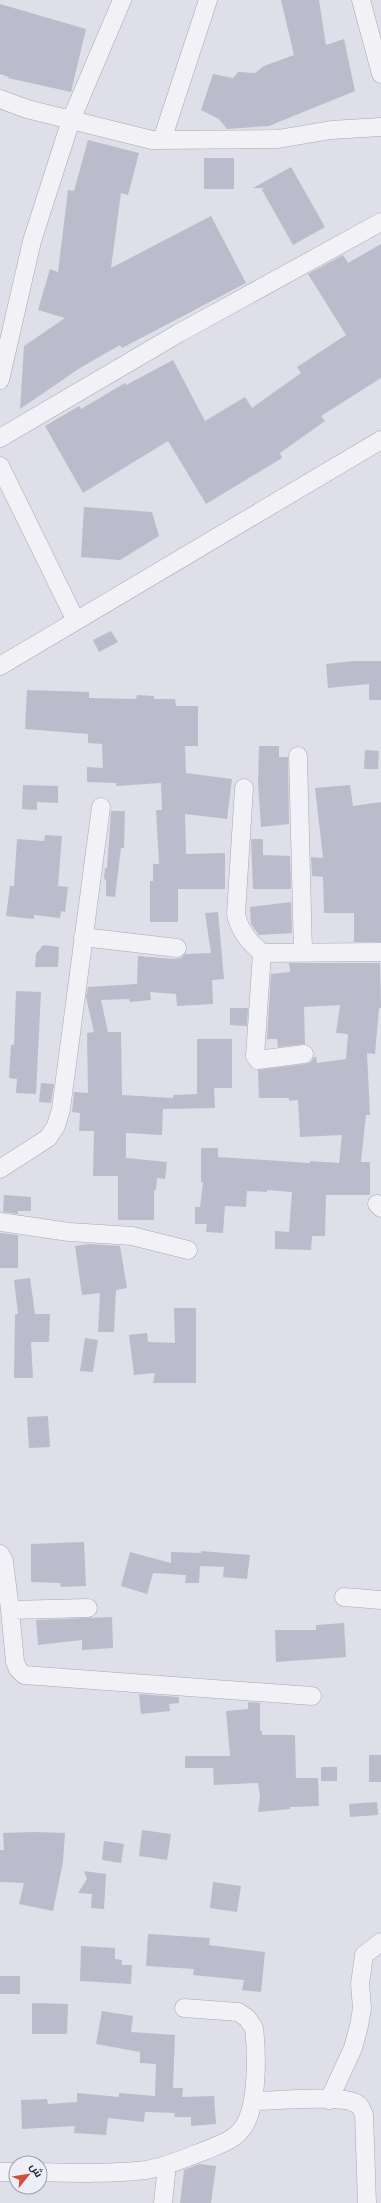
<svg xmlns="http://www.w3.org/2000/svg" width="381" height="2203" font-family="Overpass,Cairo,sans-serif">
  <rect width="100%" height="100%" fill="#dedfe8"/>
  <!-- building -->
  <path fill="#bbbccb" d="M 281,0 L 319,0 L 326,45 L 344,39 L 355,91 L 269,126 L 227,129 L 219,119 L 201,110 L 213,74 L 233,78 L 238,72 L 255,73 L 264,66 L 294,55 Z
    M 0,4 L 86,29 L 71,92 L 8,78 L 9,77 L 0,74 Z
    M 88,140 L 139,153 L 128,195 L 121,193 L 111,268 L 211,216 L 246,283 L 122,348 L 120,345 L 80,368 L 20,409 L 24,346 L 65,318 L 38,310 L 50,269 L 58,272 L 68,190 L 74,191 Z
    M 204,158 L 234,158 L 234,189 L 204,189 Z
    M 291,167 L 325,227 L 293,245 L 262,190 L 264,188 L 253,188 Z
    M 381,244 L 381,378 L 321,416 L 325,421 L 280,453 L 282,458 L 206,504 L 168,441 L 83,493 L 45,426 L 79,406 L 81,409 L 125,383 L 126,385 L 173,360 L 205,421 L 245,397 L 252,408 L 301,373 L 297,367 L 346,335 L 308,274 L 343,255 L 348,263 Z
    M 84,507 L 152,512 L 159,536 L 120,560 L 81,557 Z
    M 111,631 L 118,642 L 99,652 L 93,640 Z
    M 354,661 L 381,661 L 381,700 L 369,700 L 369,684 L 328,688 L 326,664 Z
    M 27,690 L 89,692 L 89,698 L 136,699 L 137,695 L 154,696 L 154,699 L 175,699 L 176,706 L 198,706 L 198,746 L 185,746 L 186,773 L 232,779 L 227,819 L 185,814 L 186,854 L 225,853 L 225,889 L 178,889 L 178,922 L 150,922 L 150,881 L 153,881 L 153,864 L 159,864 L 156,810 L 162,810 L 161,783 L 116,786 L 116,783 L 87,782 L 87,767 L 103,768 L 102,744 L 88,743 L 88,734 L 25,729 Z
    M 259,746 L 279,746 L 279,757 L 288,757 L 289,824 L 261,827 L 258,784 Z
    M 365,750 L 379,751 L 378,769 L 364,769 Z
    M 23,785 L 58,786 L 58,803 L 37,802 L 37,810 L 22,809 Z
    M 350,785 L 353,806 L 381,802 L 381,942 L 354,942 L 354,913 L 324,913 L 323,877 L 312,876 L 311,857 L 323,858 L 315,788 Z
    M 111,811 L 125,811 L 124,848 L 121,848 L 115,897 L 106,896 L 106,880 L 104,879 L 105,868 L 107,868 Z
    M 45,835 L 62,836 L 58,886 L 68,887 L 65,912 L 61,911 L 60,918 L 34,915 L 34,919 L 6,916 L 10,886 L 14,886 L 17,839 L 44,841 Z
    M 251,839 L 263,839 L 263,855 L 290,856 L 291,889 L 253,889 Z
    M 291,902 L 292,933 L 259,935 L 251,924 L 250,907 Z
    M 218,912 L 224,979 L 212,980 L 213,1004 L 177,1006 L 176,994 L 150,992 L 151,1000 L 130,1002 L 129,999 L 101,1000 L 108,1032 L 121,1032 L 122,1095 L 173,1098 L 173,1095 L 197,1094 L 197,1039 L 232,1039 L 232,1088 L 214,1088 L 215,1108 L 163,1109 L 162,1135 L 126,1133 L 126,1158 L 167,1162 L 165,1179 L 157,1178 L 156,1190 L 154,1190 L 154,1220 L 118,1220 L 118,1176 L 93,1176 L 94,1131 L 79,1131 L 80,1113 L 72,1112 L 74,1092 L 88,1093 L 87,1033 L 94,1032 L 86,997 L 88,987 L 137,984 L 138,956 L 174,959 L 181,958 L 185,954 L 211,953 L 205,913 Z
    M 43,945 L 59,947 L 58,967 L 35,967 L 36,954 Z
    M 289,963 L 380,963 L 381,1008 L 379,1008 L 375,1054 L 367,1053 L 370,1115 L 366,1115 L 361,1162 L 370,1162 L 370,1195 L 326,1195 L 325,1236 L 312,1236 L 311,1250 L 275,1249 L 275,1231 L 289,1232 L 292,1192 L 267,1190 L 267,1192 L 247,1191 L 246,1207 L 225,1206 L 223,1233 L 206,1232 L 207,1224 L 195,1224 L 195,1207 L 200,1207 L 203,1182 L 201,1182 L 201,1148 L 218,1148 L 218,1157 L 310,1163 L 310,1161 L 339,1163 L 342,1135 L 300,1137 L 298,1100 L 289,1101 L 289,1098 L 259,1098 L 258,1070 L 305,1064 L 311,1062 L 314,1057 L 316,1057 L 317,1063 L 346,1059 L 348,1034 L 336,1033 L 340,1005 L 304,1007 L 305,1044 L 278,1047 L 277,1039 L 267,1039 L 271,974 L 290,972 Z
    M 16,991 L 41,992 L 36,1094 L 16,1093 L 17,1079 L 9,1078 L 11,1045 L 14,1045 Z
    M 230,1008 L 248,1008 L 247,1026 L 230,1025 Z
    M 41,1083 L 54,1084 L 51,1103 L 39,1102 Z
    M 4,1195 L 31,1197 L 31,1211 L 18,1211 L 18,1214 L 3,1212 Z
    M 0,1233 L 18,1235 L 18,1268 L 0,1268 Z
    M 89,1244 L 120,1246 L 127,1288 L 116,1290 L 114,1332 L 98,1332 L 100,1293 L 82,1295 L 75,1246 Z
    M 30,1278 L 35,1314 L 50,1314 L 49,1342 L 31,1342 L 33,1378 L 14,1378 L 15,1314 L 18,1314 L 14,1280 Z
    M 174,1308 L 196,1308 L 196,1383 L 153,1383 L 155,1373 L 134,1375 L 129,1335 L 147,1333 L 148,1342 L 175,1343 Z
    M 85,1338 L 98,1340 L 93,1372 L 80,1371 Z
    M 48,1416 L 50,1447 L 29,1448 L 27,1417 Z
    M 84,1542 L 86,1586 L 61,1587 L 60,1583 L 31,1582 L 31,1544 Z
    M 201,1551 L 250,1555 L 247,1579 L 223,1577 L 224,1567 L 200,1566 L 199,1583 L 185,1583 L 186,1575 L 153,1573 L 147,1594 L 121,1586 L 130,1552 L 171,1563 L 171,1552 L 201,1553 Z
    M 112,1617 L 113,1648 L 82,1650 L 82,1640 L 38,1645 L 36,1620 Z
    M 344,1623 L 346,1657 L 276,1662 L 275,1630 L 316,1630 L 316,1625 Z
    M 139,1694 L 179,1697 L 179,1703 L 169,1704 L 170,1711 L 141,1714 Z
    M 248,1702 L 260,1703 L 260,1731 L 262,1731 L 262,1735 L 295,1735 L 296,1778 L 318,1778 L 319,1806 L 290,1807 L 290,1809 L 258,1812 L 260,1796 L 258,1783 L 214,1785 L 213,1768 L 185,1768 L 185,1756 L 230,1756 L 226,1711 L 248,1709 Z
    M 369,1755 L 381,1755 L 381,1782 L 369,1782 Z
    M 321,1767 L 337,1767 L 337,1781 L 321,1781 Z
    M 377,1802 L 378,1815 L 350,1817 L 349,1804 Z
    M 142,1830 L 171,1834 L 167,1860 L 139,1856 Z
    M 33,1832 L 65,1833 L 63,1862 L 53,1911 L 19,1904 L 24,1883 L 0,1882 L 0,1850 L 4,1850 L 3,1833 Z
    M 104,1841 L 124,1844 L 121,1863 L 102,1860 Z
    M 84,1871 L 106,1874 L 104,1909 L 91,1908 L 92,1894 L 78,1893 L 87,1879 Z
    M 213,1882 L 241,1886 L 237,1912 L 210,1908 Z
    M 148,1934 L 210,1938 L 209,1945 L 265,1952 L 261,1992 L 242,1990 L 244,1980 L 193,1975 L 194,1969 L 146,1966 Z
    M 81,1946 L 115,1948 L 115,1959 L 122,1960 L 122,1965 L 132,1965 L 131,1984 L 80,1981 Z
    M 0,1976 L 20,1976 L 20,1994 L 0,1994 Z
    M 32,2003 L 68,2004 L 67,2034 L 32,2034 Z
    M 102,2011 L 133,2016 L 131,2032 L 175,2035 L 173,2088 L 183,2088 L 182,2097 L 214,2096 L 216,2124 L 191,2126 L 191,2117 L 174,2117 L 175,2113 L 145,2112 L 144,2122 L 108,2118 L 106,2135 L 74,2133 L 75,2126 L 22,2129 L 21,2100 L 47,2099 L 48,2104 L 77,2102 L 77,2093 L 119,2097 L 119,2093 L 155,2096 L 156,2064 L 140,2063 L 140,2052 L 96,2044 Z
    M 199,2164 L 216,2166 L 211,2203 L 180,2203 L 184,2170 Z"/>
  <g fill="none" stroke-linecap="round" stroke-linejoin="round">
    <defs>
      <path id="minor" d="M 361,0 L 381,74
        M 0,99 L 27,109 L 152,140 L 278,139 L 331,130 L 381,127
        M 162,140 L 208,0
        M 0,380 L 32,241 L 71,120 L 122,0
        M 0,438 L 179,333 L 381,222
        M 0,466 L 76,621
        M 0,666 L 381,440
        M 298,756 L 303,952
        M 244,788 L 236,914 C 239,930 250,943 262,953
        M 83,937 L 177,948
        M 304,1054 L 258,1060 L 255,1056 L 262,953 L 381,952
        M 0,1169 L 48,1138 L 56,1126 L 61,1109 L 101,807
        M 377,1204 L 381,1208
        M 0,1222 L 69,1232 L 132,1236 L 188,1250
        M 0,1554 L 4,1561 L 10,1610 L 88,1608
        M 344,1597 L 381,1600
        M 10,1610 L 15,1662 L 18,1669 L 24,1675 L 312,1696
        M 329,2100 L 353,2048 L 359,2026 L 362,2008 L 360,1984 L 364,1955 L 381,1942
        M 253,2101 C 275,2101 335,2095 353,2102 C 360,2104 362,2109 364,2115 L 367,2203
        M 0,2172 L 16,2172
        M 40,2172 C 75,2173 111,2174 146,2170 C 166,2167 185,2158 204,2151 C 218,2145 236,2140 244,2126 C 258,2104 257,2053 254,2028 L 247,2018 L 238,2012 L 184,2008
        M 163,2203 L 167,2165"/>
    </defs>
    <!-- minor casing -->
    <use href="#minor" stroke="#a7a8b6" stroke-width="19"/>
    <!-- minor -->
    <use href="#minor" stroke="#f1f1f6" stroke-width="18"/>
  </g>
  <!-- north arrow -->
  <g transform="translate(28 2175) rotate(60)"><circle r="19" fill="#edeef6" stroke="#9d9fad"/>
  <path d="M0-3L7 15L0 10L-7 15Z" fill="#d44e3c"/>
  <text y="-6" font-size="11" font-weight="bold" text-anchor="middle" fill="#262940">ش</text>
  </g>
</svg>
